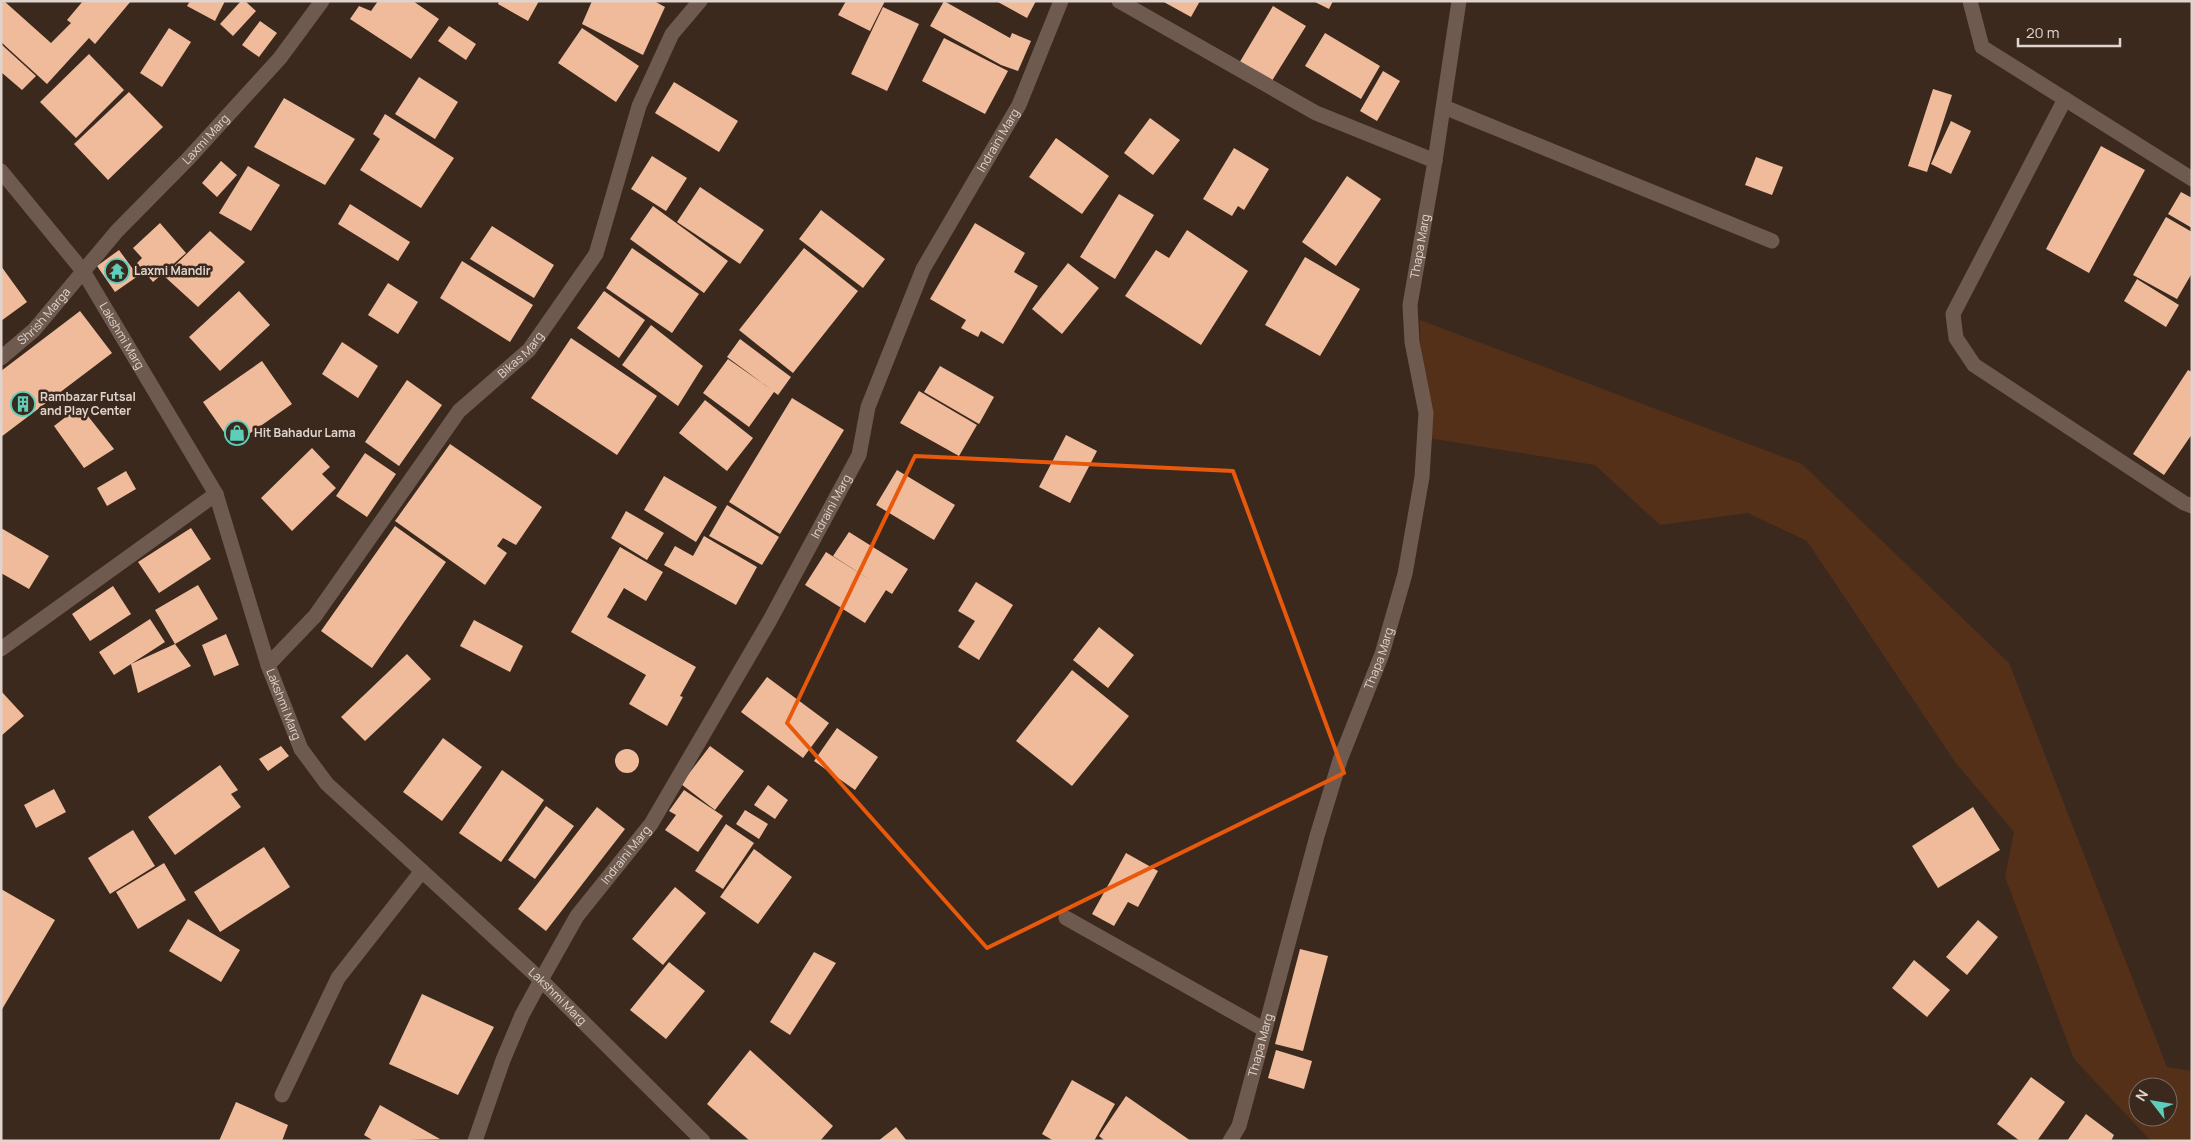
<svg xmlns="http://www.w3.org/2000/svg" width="2193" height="1142" font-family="Manrope,sans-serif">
  <rect width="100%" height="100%" fill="#3b291e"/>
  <!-- green -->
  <path fill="#553018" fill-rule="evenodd" d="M 1420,320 L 1802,464 L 2009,663 L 2167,1067 L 2192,1071 L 2192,1141 L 2151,1141 L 2074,1059 L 2005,877 L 2014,832 L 1955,762 L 1807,541 L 1748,513 L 1660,525 L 1595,465 L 1422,437 ZM 2138,1087 L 2168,1087 L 2168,1117 L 2138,1117 Z"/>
  <!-- building -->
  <path fill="#f0bb9b" d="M 4,1 L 51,43 L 71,23 L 67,20 L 83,1 L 131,1 L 95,44 L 89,38 L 47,84 L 1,42 L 1,4 Z
    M 190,1 L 225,1 L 215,21 L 187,6 Z
    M 241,1 L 245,1 L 256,11 L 233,36 L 220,24 Z
    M 378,1 L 413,1 L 439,19 L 411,59 L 350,19 L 359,6 L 371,11 Z
    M 499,1 L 539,1 L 528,21 L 498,4 Z
    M 592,1 L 654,1 L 665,7 L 643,55 L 582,24 Z
    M 846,1 L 885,1 L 870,31 L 838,15 Z
    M 944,1 L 1010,38 L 1012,33 L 1031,41 L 1018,71 L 1001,65 L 930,26 Z
    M 996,1 L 1036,1 L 1027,18 Z
    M 1162,1 L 1200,1 L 1191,17 Z
    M 1313,1 L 1333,1 L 1329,9 Z
    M 1273,6 L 1306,26 L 1270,84 L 1238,65 Z
    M 883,7 L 919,24 L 887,91 L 851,74 Z
    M 260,21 L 277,33 L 259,57 L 242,45 Z
    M 449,26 L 476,44 L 466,60 L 438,41 Z
    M 169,28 L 191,42 L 162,87 L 140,73 Z
    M 582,28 L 639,66 L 616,102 L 558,63 Z
    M 1325,33 L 1380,66 L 1361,99 L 1305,66 Z
    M 944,38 L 1008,71 L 985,114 L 922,81 Z
    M 1,44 L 36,76 L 22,90 L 1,72 Z
    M 89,54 L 124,90 L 76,138 L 40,102 Z
    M 1383,71 L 1400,81 L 1377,121 L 1360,111 Z
    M 419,77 L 458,102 L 435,139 L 395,114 Z
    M 674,82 L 738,121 L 719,152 L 655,113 Z
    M 1933,89 L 1952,95 L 1927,172 L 1908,166 Z
    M 129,92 L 163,127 L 108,180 L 74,144 Z
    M 284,98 L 355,139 L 325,185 L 254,147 Z
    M 385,114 L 454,158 L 421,208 L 360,170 L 380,139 L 373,134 Z
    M 1150,118 L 1180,140 L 1153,175 L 1124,153 Z
    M 1951,121 L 1971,131 L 1951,174 L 1931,164 Z
    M 1056,138 L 1109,176 L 1082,214 L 1029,177 Z
    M 2101,146 L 2145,170 L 2089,273 L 2046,249 Z
    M 1234,148 L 1269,169 L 1244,210 L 1238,206 L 1232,216 L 1203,199 Z
    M 652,156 L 687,178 L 666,211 L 631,189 Z
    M 1756,157 L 1783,167 L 1772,195 L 1745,185 Z
    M 221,161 L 237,175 L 217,197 L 202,183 Z
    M 248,166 L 280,185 L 251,231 L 219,213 Z
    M 1347,176 L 1381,199 L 1336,266 L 1302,242 Z
    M 700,187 L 764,230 L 740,264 L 677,222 Z
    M 2181,192 L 2192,198 L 2192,228 L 2168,214 Z
    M 1119,194 L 1154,215 L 1115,279 L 1080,257 Z
    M 350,204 L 410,242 L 398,261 L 338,224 Z
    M 653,206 L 728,261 L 704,293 L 630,239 Z
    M 821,210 L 885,259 L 863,288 L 799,239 Z
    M 2166,217 L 2192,232 L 2192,273 L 2177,299 L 2133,275 Z
    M 160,223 L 186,253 L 153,282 L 137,263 L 142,258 L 133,248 Z
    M 975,223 L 1025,253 L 1014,272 L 1038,286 L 1003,344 L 981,331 L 978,337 L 961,328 L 966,320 L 930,299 Z
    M 492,226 L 554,265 L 534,298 L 470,259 Z
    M 1187,230 L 1248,271 L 1201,345 L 1125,296 L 1156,250 L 1169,258 Z
    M 210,231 L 245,262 L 198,307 L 164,276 Z
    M 632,248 L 699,294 L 672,333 L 606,288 Z
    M 804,248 L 858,291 L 793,373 L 739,330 Z
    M 119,250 L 138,276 L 115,292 L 97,266 Z
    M 1305,257 L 1360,289 L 1320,356 L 1265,325 Z
    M 462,261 L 533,305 L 510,342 L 440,298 Z
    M 1068,263 L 1099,288 L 1062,334 L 1032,309 Z
    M 1,266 L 27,302 L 1,321 Z
    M 2137,279 L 2179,305 L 2166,327 L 2124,301 Z
    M 388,283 L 418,302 L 398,334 L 368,315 Z
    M 239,291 L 270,325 L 220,371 L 189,337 Z
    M 604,291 L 645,320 L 619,358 L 577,328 Z
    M 80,311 L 112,353 L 1,437 L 1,371 Z
    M 651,325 L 703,366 L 678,406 L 622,365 Z
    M 571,338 L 657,396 L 617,455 L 531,398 Z
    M 740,339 L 791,377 L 778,395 L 774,392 L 749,427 L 703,393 L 728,359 L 772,390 L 727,357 Z
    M 342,342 L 378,366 L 358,398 L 322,374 Z
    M 262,361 L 292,404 L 233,445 L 203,402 Z
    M 940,366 L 994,397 L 979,424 L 924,392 Z
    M 2188,370 L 2192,372 L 2192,434 L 2164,475 L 2133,454 Z
    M 407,380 L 442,405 L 399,466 L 365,442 Z
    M 919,391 L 977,425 L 959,456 L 900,423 Z
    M 792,398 L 844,430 L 780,534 L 729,502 Z
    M 705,400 L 753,438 L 727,471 L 679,433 Z
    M 80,406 L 114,449 L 84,468 L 54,426 Z
    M 1066,435 L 1097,451 L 1070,503 L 1039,487 Z
    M 450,444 L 542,507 L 516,545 L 503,538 L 497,546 L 507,553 L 485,585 L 395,521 Z
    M 312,448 L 330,467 L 322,474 L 336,488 L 292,531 L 261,498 Z
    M 365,453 L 396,474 L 367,517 L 336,496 Z
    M 897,470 L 955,505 L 934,540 L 876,505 Z
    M 126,471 L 136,489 L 107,506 L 97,488 Z
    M 664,476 L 717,507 L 696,542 L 644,510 Z
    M 727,505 L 779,537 L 762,565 L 709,536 Z
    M 626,511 L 664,533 L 647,560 L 611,538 Z
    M 395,526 L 446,562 L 372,668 L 321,631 Z
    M 1,528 L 49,556 L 29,589 L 1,573 Z
    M 191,528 L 211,559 L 159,593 L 138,562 Z
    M 849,532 L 908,569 L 892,594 L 833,556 Z
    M 704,536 L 757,567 L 736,605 L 664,565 L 675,546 L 693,556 Z
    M 620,547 L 663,572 L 646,601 L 624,588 L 607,617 L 696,667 L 680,696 L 683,697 L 667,726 L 629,704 L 646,675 L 571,632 Z
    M 826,552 L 886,590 L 865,623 L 805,585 Z
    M 976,582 L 1013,605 L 979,660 L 958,647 L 975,621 L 958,611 Z
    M 198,585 L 218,619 L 175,644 L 155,610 Z
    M 113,586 L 131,614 L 90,641 L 72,614 Z
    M 150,619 L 165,642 L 131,664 L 175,644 L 191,666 L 138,693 L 131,664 L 114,675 L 99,652 Z
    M 474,620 L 523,646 L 510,672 L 460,646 Z
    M 1099,627 L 1134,655 L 1108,688 L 1073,660 Z
    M 226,634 L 239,665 L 214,676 L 202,645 Z
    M 407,654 L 431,679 L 365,741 L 341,717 Z
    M 1072,670 L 1129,716 L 1072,786 L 1016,741 Z
    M 767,677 L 829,723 L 803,758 L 741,712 Z
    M 1,691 L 24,716 L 1,736 Z
    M 837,728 L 878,757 L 855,790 L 814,761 Z
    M 443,738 L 482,767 L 442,821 L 403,792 Z
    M 281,746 L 289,756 L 268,771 L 259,759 Z
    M 710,746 L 744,771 L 715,810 L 681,784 Z
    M615 761a12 12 0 1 1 24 0a12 12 0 1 1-24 0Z
    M 220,765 L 238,790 L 231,794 L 241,807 L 175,855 L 148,817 Z
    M 502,770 L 544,800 L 501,862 L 459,833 Z
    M 768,785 L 788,800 L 775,819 L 754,805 Z
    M 54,789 L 66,812 L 36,828 L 24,805 Z
    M 684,790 L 723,816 L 698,852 L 665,830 L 676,815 L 669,811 Z
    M 546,806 L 574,826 L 535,879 L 508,860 Z
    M 597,807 L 625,829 L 546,931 L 518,909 Z
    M 1973,807 L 2000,850 L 1938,888 L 1912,846 Z
    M 745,810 L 768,824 L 759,839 L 736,824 Z
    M 726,824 L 754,843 L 723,889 L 695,871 Z
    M 133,830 L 155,866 L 110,894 L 88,858 Z
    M 264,847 L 290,887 L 220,932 L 194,892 Z
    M 754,849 L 792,877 L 758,924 L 720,897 Z
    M 1126,853 L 1158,871 L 1138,907 L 1128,902 L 1114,926 L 1092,914 Z
    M 164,863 L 186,900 L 138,929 L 116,892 Z
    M 675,887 L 706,913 L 663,965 L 632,939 Z
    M 1,889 L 55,920 L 1,1011 Z
    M 188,919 L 240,950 L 221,982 L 169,951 Z
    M 1978,920 L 1998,937 L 1967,975 L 1946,957 Z
    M 1300,949 L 1328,956 L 1303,1051 L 1275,1044 Z
    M 814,952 L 836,963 L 790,1035 L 770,1022 Z
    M 1914,960 L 1950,990 L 1927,1017 L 1892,988 Z
    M 669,962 L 705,991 L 666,1039 L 630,1010 Z
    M 422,994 L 494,1027 L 458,1095 L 389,1064 Z
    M 750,1050 L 833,1126 L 820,1141 L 750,1141 L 707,1104 Z
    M 1276,1050 L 1312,1061 L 1304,1089 L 1268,1078 Z
    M 2031,1077 L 2065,1102 L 2037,1141 L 2020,1141 L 1997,1124 Z
    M 1072,1080 L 1115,1104 L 1094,1141 L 1054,1141 L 1042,1134 Z
    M 1126,1096 L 1191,1141 L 1105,1141 L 1099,1136 Z
    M 236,1102 L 288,1125 L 282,1141 L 219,1141 Z
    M 380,1105 L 440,1139 L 374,1141 L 364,1135 Z
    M 2086,1114 L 2114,1135 L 2111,1141 L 2067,1141 Z
    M 896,1127 L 907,1141 L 878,1141 Z"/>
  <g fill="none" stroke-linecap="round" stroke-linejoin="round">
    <!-- minor -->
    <g stroke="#6e5a4e" stroke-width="15">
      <path d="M 1119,1 L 1316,113 L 1435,161"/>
      <path d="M 1970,1 L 1982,47 L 2192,179"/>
      <path d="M 2065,99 L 1953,314 L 1956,338 L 1974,365 L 2184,503 L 2192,506"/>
      <path d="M 1444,107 L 1772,241"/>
      <path id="s1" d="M 1,171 L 83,271 L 216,494 L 268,665 L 301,749 L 327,784 L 541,980 L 703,1141"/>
      <path id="s2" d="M 1,358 L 34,330 L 117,231 L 188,159 L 280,58 L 322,1"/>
      <path d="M 1,649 L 216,494"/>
      <path id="s3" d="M 268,665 L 315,616 L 459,411 L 529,350 L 596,254 L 639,106 L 672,34 L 700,1"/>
      <path d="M 1066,918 L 1265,1030"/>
      <path d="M 282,1095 L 338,978 L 422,871"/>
      <path id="s4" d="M 475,1141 L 503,1060 L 522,1015 L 541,980 L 577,916 L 651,824 L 770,620 L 859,455 L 868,407 L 923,269 L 1019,105 L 1061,1"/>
      <path id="s5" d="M 1230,1141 L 1239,1126 L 1317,836 L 1340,760 L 1382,654 L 1405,574 L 1422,477 L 1426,413 L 1412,342 L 1410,305 L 1435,161 L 1459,1"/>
    </g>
  </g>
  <!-- marked area -->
  <path fill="none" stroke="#e8590c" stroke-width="4" stroke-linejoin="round" d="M 915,456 L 1233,471 L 1344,773 L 987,948 L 787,723 Z"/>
  <!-- icons -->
  <defs>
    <symbol id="temple-ring" viewBox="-11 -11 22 22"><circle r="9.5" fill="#3b291e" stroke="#5cceba" stroke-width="1.5"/><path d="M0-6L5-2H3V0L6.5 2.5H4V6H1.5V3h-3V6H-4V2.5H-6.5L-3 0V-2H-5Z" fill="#5cceba"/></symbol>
    <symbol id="building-ring" viewBox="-11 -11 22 22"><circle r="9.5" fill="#3b291e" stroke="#5cceba" stroke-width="1.5"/><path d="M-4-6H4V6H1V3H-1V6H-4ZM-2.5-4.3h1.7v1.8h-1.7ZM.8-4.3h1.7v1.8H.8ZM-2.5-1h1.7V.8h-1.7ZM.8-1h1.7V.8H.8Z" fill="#5cceba"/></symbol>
    <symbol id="shop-ring" viewBox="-11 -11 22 22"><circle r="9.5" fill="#3b291e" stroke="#5cceba" stroke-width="1.5"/><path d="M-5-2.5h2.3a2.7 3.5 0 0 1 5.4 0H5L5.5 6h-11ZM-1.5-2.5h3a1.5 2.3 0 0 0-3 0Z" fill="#5cceba"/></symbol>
  </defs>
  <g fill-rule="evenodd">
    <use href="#temple-ring" x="103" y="257" width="28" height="28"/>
    <use href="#building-ring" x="9" y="390" width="28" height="28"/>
    <use href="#shop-ring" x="223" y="419" width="28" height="28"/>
  </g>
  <g text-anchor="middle" stroke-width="5" stroke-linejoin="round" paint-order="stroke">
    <!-- street labels -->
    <g font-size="12" fill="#e0d4cd" stroke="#3b291e">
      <text dy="4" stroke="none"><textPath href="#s2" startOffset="300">Laxmi Marg</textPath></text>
      <text dy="4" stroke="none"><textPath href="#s4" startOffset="1136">Indraini Marg</textPath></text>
      <text dy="4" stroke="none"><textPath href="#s5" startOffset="926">Thapa Marg</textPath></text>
      <text dy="4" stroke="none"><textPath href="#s2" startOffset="60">Shrish Marga</textPath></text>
      <text dy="4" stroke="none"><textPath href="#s1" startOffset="205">Lakshmi Marg</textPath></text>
      <text dy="4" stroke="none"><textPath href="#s3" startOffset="402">Bikas Marg</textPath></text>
      <text dy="4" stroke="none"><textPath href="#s4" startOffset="731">Indraini Marg</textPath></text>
      <text dy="4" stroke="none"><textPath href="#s5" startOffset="506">Thapa Marg</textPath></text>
      <text dy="4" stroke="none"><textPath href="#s1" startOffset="610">Lakshmi Marg</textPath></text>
      <text dy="4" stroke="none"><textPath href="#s4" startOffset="326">Indraini Marg</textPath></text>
      <text dy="4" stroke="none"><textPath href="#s1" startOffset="1015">Lakshmi Marg</textPath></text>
      <text dy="4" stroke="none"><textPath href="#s5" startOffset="101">Thapa Marg</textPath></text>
    </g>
    <!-- poi labels -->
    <g font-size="12" font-weight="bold" fill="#e0d4cd" stroke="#3b291e" text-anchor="start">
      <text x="134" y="275">Laxmi Mandir</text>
      <text x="40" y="401">Rambazar Futsal<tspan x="40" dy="14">and Play Center</tspan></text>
      <text x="254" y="437">Hit Bahadur Lama</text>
    </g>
  </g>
  <!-- border -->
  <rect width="2193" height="1142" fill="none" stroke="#e0d4cd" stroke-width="5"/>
  <!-- north arrow -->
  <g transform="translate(2153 1102) rotate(301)"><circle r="24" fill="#3b291e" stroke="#7d6d64"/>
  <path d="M0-4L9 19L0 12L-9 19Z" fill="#5cceba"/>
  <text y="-8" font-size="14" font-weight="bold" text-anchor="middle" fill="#e0d4cd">N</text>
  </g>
  <!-- scale -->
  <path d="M2018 38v8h102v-8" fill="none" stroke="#e0d4cd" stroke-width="2.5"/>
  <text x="2026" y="38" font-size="15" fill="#e0d4cd" stroke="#3b291e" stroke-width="4" paint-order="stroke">20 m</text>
</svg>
